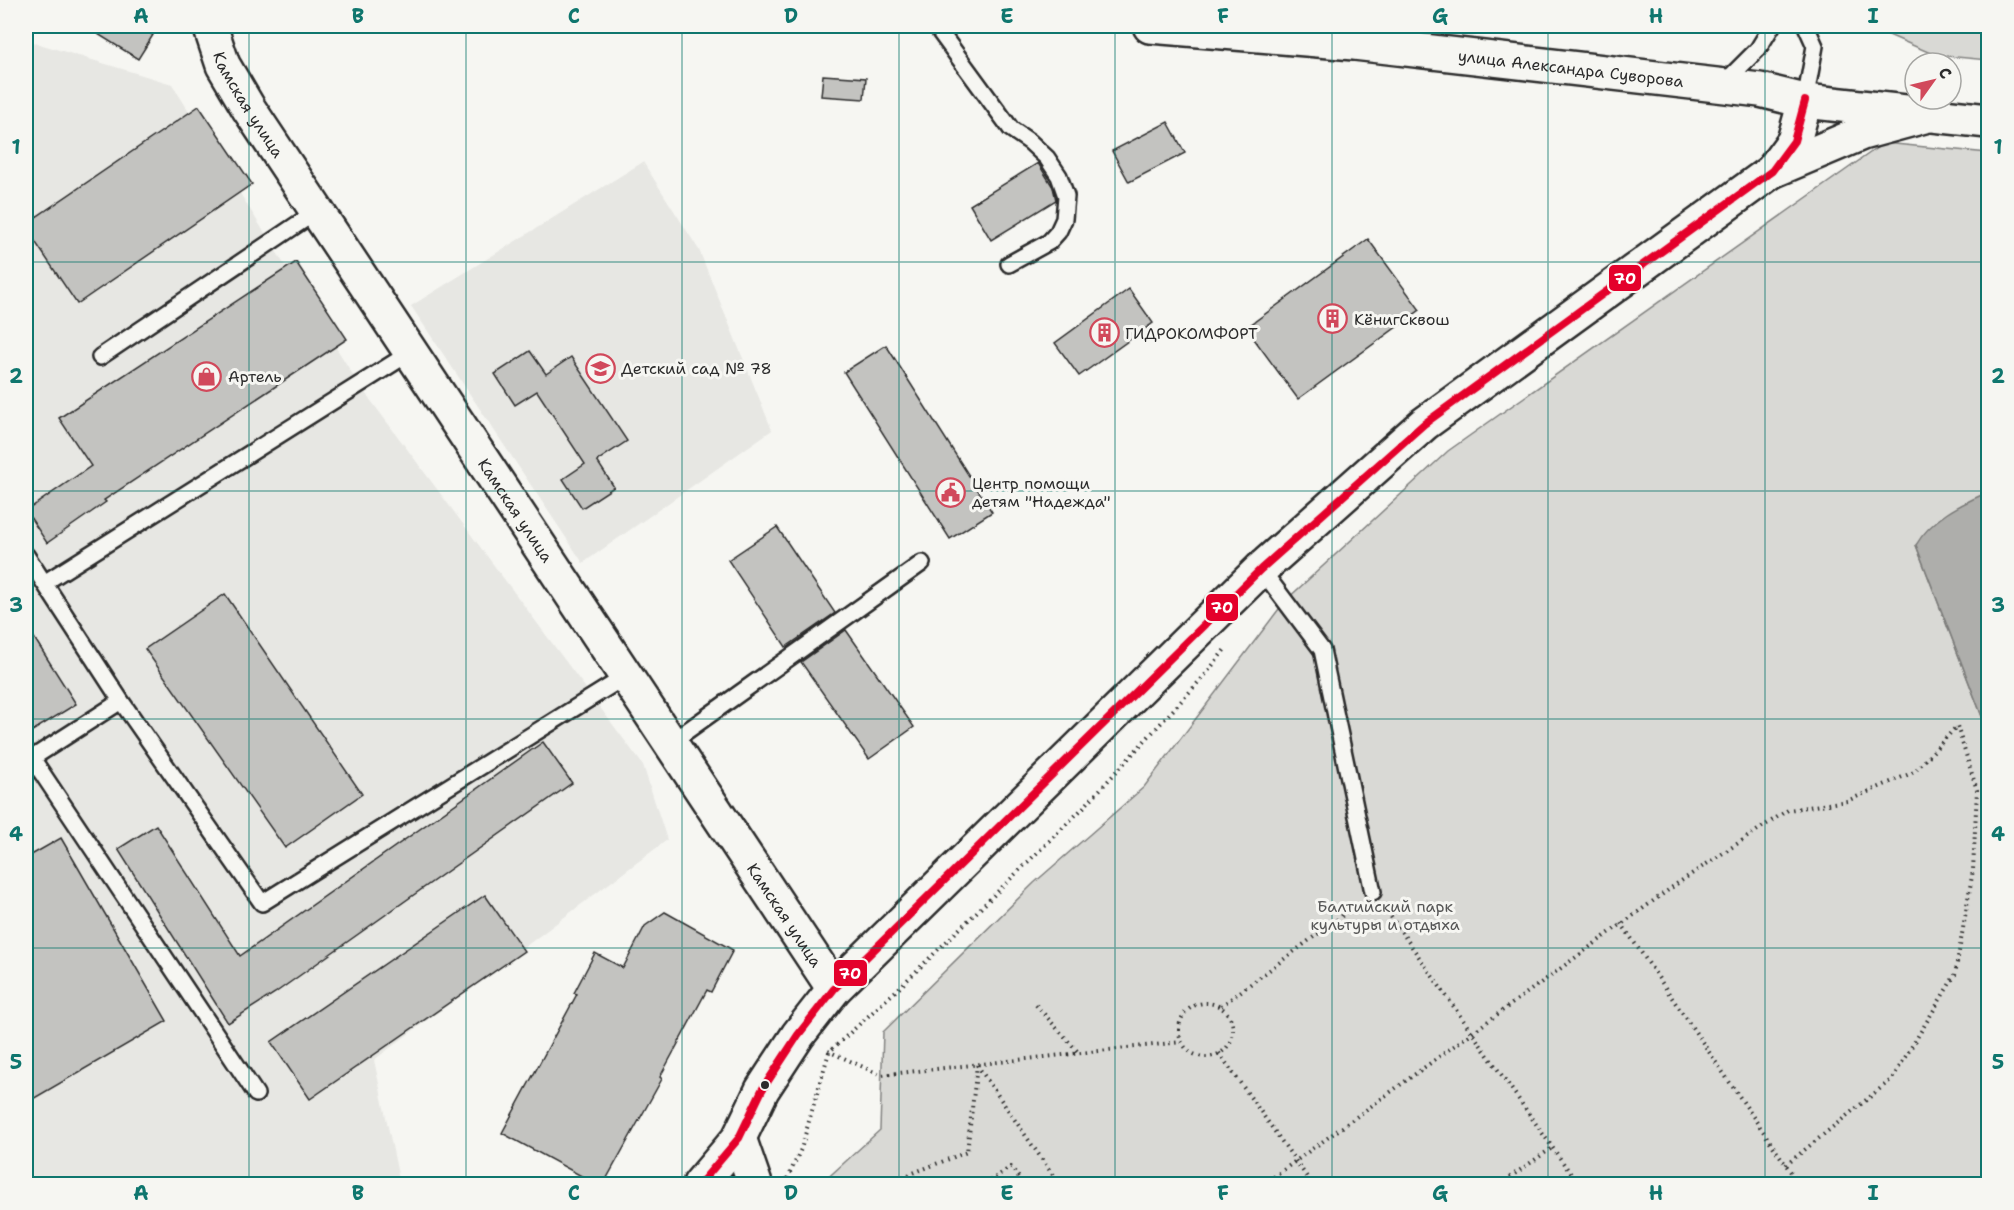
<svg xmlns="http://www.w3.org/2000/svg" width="2014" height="1210" font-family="'Shantell Sans',sans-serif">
  <rect width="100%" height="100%" fill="#f6f6f2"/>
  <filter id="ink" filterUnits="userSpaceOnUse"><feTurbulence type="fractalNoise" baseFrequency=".0167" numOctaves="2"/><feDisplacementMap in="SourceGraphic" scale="12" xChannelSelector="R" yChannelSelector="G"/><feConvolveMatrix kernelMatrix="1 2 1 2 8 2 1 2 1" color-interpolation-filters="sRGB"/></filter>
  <g filter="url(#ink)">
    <!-- built -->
    <path fill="#e7e7e3" d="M 26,40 L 172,84 L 360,386 L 643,765 L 667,840 L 374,1060 L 400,1184 L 26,1184 Z
      M 643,162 L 699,250 L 772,430 L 583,563 L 411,306 Z"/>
    <!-- green -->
    <path fill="#d9d9d5" stroke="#828280" stroke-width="1.5" d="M 1868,26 L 1988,26 L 1988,60 L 1935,55 Z
      M 1884,143 L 1988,153 L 1988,494 L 1986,493 L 1916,545 L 1988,732 L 1988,1184 L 821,1184 L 880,1130 L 883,1032 L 1034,883 L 1144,787 L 1285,601 L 1448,451 Z"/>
    <!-- water -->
    <path fill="#aeaeab" stroke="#7a7a78" stroke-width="1.5" d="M 1986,493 L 1988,494 L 1988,732 L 1916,545 C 1931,519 1959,505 1986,493 Z"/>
    <!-- building -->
    <path fill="#c3c3c0" stroke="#2b2b2b" stroke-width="1.5" d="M 85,26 L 137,26 L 153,35 L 138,59 Z
      M 823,75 L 866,78 L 864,99 L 821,96 Z
      M 199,106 L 252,184 L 77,304 L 26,228 L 26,224 Z
      M 1168,122 L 1185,153 L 1129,182 L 1112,151 Z
      M 1038,163 L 1053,187 L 1056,200 L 991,240 L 970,205 Z
      M 1368,239 L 1420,310 L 1298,399 L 1246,328 Z
      M 296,262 L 347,339 L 104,500 L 106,502 L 47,543 L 26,511 L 91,466 L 59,418 Z
      M 1129,289 L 1153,323 L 1079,376 L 1055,343 Z
      M 886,345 L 992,512 L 950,539 L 844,372 Z
      M 530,351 L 546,374 L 571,357 L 627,441 L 597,461 L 614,487 L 582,508 L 563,479 L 585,464 L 537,391 L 515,405 L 495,374 Z
      M 777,527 L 835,613 L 786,647 L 728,560 Z
      M 225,594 L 362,794 L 285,848 L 145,649 Z
      M 26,625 L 76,704 L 26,735 Z
      M 846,630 L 914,727 L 869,759 L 801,662 Z
      M 543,742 L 572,783 L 275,993 L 228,1023 L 118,849 L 156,825 L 240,956 Z
      M 61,838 L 167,1021 L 26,1103 L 26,858 Z
      M 485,895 L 524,951 L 310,1099 L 271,1042 Z
      M 665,912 L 733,950 L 711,992 L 707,990 L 660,1077 L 662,1079 L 603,1185 L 598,1185 L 502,1133 L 577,994 L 574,993 L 595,953 L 623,968 L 645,926 Z"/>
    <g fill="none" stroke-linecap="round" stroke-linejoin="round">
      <defs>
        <path id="lane" d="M 941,26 L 940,32 L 1011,129 L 1030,142 L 1047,158 L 1059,176 L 1066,196 L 1064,219 L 1058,232 L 1049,242 L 1009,264
          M 1723,84 L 1758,49 L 1772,26
          M 1805,101 L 1815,46 L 1806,26
          M 100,357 L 317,211
          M 26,555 L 121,701
          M 1261,569 L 1322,650 L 1373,892
          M 44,583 L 411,352
          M 670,743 L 922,563
          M 32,758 L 256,1094
          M 26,762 L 121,701 L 262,903 L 626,676"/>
        <g id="secondary">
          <path id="s1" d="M 210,26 L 223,65 L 249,109 L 834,989"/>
          <path d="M 1772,171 L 1862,133 L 1928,115"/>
          <path d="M 700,1184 L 739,1138 L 762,1090 L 798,1035 L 834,989 L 1261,569 L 1424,424 L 1772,171 L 1794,141 L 1805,101"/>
        </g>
        <g id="primary">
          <path id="s2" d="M 1150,26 L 1354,43 L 1760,90 L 1805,101 L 1988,121"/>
          <path d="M 739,1138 L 755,1184"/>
        </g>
      </defs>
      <!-- lane casing -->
      <use href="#lane" stroke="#2b2b2b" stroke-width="20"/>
      <!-- secondary casing -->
      <use href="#secondary" stroke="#2b2b2b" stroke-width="38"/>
      <!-- primary casing -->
      <use href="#primary" stroke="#2b2b2b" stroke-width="38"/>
      <!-- path -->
      <path stroke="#2b2b2b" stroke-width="4" stroke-dasharray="1.5 4.5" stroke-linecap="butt" d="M 1384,907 L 1578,1184
        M 1621,923 L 1799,1184
        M1179 1030a27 27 0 1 1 54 0a27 27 0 1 1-54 0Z
        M 1036,1005 L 1079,1053
        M 1221,1006 L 1358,904
        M 828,1051 L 881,1075 L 1181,1042
        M 1219,1053 L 1312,1184
        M 977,1065 L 1059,1184
        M 785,1184 L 801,1149 L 829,1052 L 899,988 L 1083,808 L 1206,674 L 1226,648
        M 893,1184 L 900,1178 L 967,1152 L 977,1065
        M 985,1184 L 1011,1167 L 1024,1184
        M 1264,1184 L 1678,883 L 1788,810 L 1847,801 L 1914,772 L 1957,726 L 1977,790 L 1973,870 L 1955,975 L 1892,1079 L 1786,1165
        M 1500,1184 L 1552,1148"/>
      <!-- lane -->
      <use href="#lane" stroke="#f6f6f2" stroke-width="15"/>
      <!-- secondary -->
      <use href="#secondary" stroke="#f6f6f2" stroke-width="33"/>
      <!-- primary -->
      <use href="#primary" stroke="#f6f6f2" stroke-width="33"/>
      <defs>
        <path id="bus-1" d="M 700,1184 L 739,1138 L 762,1090 L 798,1035 L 834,989 L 1261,569 L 1424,424 L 1772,171 L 1794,141 L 1805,101"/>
      </defs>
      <!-- bus-1 casing -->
      <use href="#bus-1" stroke="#f6f6f2" stroke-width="12"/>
      <!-- bus-1 -->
      <use href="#bus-1" stroke="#e4002b" stroke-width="8"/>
    </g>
  </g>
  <!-- grid -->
  <path fill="none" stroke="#0f766e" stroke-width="1.5" stroke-opacity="0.55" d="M 249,26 L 249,1184M 466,26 L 466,1184M 682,26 L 682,1184M 899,26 L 899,1184M 1115,26 L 1115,1184M 1332,26 L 1332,1184M 1548,26 L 1548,1184M 1765,26 L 1765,1184M 26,262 L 1988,262M 26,491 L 1988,491M 26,719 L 1988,719M 26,948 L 1988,948"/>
  <!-- icons -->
  <defs>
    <symbol id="building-ring" viewBox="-11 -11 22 22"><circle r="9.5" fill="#f6f6f2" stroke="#d1495b" stroke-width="1.5"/><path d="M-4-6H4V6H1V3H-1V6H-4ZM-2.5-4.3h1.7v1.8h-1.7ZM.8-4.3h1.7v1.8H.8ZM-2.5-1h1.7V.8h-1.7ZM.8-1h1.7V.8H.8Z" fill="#d1495b"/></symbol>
    <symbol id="school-ring" viewBox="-11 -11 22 22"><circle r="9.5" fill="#f6f6f2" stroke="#d1495b" stroke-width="1.5"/><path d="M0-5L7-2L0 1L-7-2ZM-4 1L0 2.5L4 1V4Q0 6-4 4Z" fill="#d1495b"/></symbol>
    <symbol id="shop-ring" viewBox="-11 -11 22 22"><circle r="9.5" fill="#f6f6f2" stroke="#d1495b" stroke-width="1.5"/><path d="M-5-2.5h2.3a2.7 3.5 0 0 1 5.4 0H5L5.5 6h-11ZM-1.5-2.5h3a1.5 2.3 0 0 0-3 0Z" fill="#d1495b"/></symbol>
    <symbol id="civic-ring" viewBox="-11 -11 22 22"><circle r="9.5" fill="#f6f6f2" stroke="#d1495b" stroke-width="1.5"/><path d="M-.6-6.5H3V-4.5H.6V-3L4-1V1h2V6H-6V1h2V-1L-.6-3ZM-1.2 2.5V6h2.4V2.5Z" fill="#d1495b"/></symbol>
  </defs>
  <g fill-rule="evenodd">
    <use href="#building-ring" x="1316" y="302" width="33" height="33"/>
    <use href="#building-ring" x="1088" y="316" width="33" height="33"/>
    <use href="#school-ring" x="584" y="352" width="33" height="33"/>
    <use href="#shop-ring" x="190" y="360" width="33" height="33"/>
    <use href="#civic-ring" x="934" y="476" width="33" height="33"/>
  </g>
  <!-- markers -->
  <circle fill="#2b2b2b" stroke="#f6f6f2" stroke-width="2" cx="765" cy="1085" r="5"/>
  <g text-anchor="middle" stroke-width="6" stroke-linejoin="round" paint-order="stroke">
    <!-- street labels -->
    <g font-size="16" fill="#2b2b2b" stroke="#f6f6f2">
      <text dy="6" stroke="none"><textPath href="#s2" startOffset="423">улица Александра Суворова</textPath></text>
      <text dy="6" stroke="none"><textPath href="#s1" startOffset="88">Камская улица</textPath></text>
      <text dy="6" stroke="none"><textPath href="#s1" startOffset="574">Камская улица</textPath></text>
      <text dy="6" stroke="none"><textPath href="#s1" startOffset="1060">Камская улица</textPath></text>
    </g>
    <!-- poi labels -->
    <g font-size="16" fill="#2b2b2b" stroke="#f6f6f2" text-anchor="start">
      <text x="1354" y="325">КёнигСквош</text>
      <text x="1125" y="339">ГИДРОКОМФОРТ</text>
      <text x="621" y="374">Детский сад № 78</text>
      <text x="228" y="382">Артель</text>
      <text x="972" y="489">Центр помощи<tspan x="972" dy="18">детям "Надежда"</tspan></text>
    </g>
    <!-- park labels -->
    <g font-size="16" fill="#565656" stroke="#f6f6f2">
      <text x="1385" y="912">Балтийский парк<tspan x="1385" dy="18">культуры и отдыха</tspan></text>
    </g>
  </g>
  <g stroke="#f6f6f2" stroke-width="2">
    <rect x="1608" y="264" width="34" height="28" rx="6" fill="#e4002b"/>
    <rect x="1205" y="593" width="34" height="29" rx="6" fill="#e4002b"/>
    <rect x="833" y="959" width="35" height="28" rx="6" fill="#e4002b"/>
  </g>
  <g font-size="16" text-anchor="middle" font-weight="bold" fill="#fff">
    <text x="1625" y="284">70</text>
    <text x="1222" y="613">70</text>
    <text x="850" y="979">70</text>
  </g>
  <!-- margin -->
  <rect width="2014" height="1210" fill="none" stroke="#f6f6f2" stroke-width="66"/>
  <!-- north arrow -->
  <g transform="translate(1933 81) rotate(56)"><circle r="28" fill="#f6f6f2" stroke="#a5a5a2" stroke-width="1.5"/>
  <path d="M0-4.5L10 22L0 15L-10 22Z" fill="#d1495b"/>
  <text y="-9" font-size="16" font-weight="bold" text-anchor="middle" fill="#2b2b2b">С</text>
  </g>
  <rect x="33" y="33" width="1948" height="1144" fill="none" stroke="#0f766e" stroke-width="2"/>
  <g font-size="20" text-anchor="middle" font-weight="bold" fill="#0f766e">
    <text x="141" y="23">A</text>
    <text x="358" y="23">B</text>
    <text x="574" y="23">C</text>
    <text x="791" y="23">D</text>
    <text x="1007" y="23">E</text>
    <text x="1223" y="23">F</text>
    <text x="1440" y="23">G</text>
    <text x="1656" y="23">H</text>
    <text x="1873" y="23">I</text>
    <text x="16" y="154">1</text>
    <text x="1998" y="154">1</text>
    <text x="16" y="383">2</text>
    <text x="1998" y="383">2</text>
    <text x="16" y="612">3</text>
    <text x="1998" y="612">3</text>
    <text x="16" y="841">4</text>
    <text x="1998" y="841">4</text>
    <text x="16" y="1069">5</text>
    <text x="1998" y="1069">5</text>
    <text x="141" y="1200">A</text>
    <text x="358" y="1200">B</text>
    <text x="574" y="1200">C</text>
    <text x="791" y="1200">D</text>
    <text x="1007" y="1200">E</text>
    <text x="1223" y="1200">F</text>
    <text x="1440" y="1200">G</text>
    <text x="1656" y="1200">H</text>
    <text x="1873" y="1200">I</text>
  </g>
</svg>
